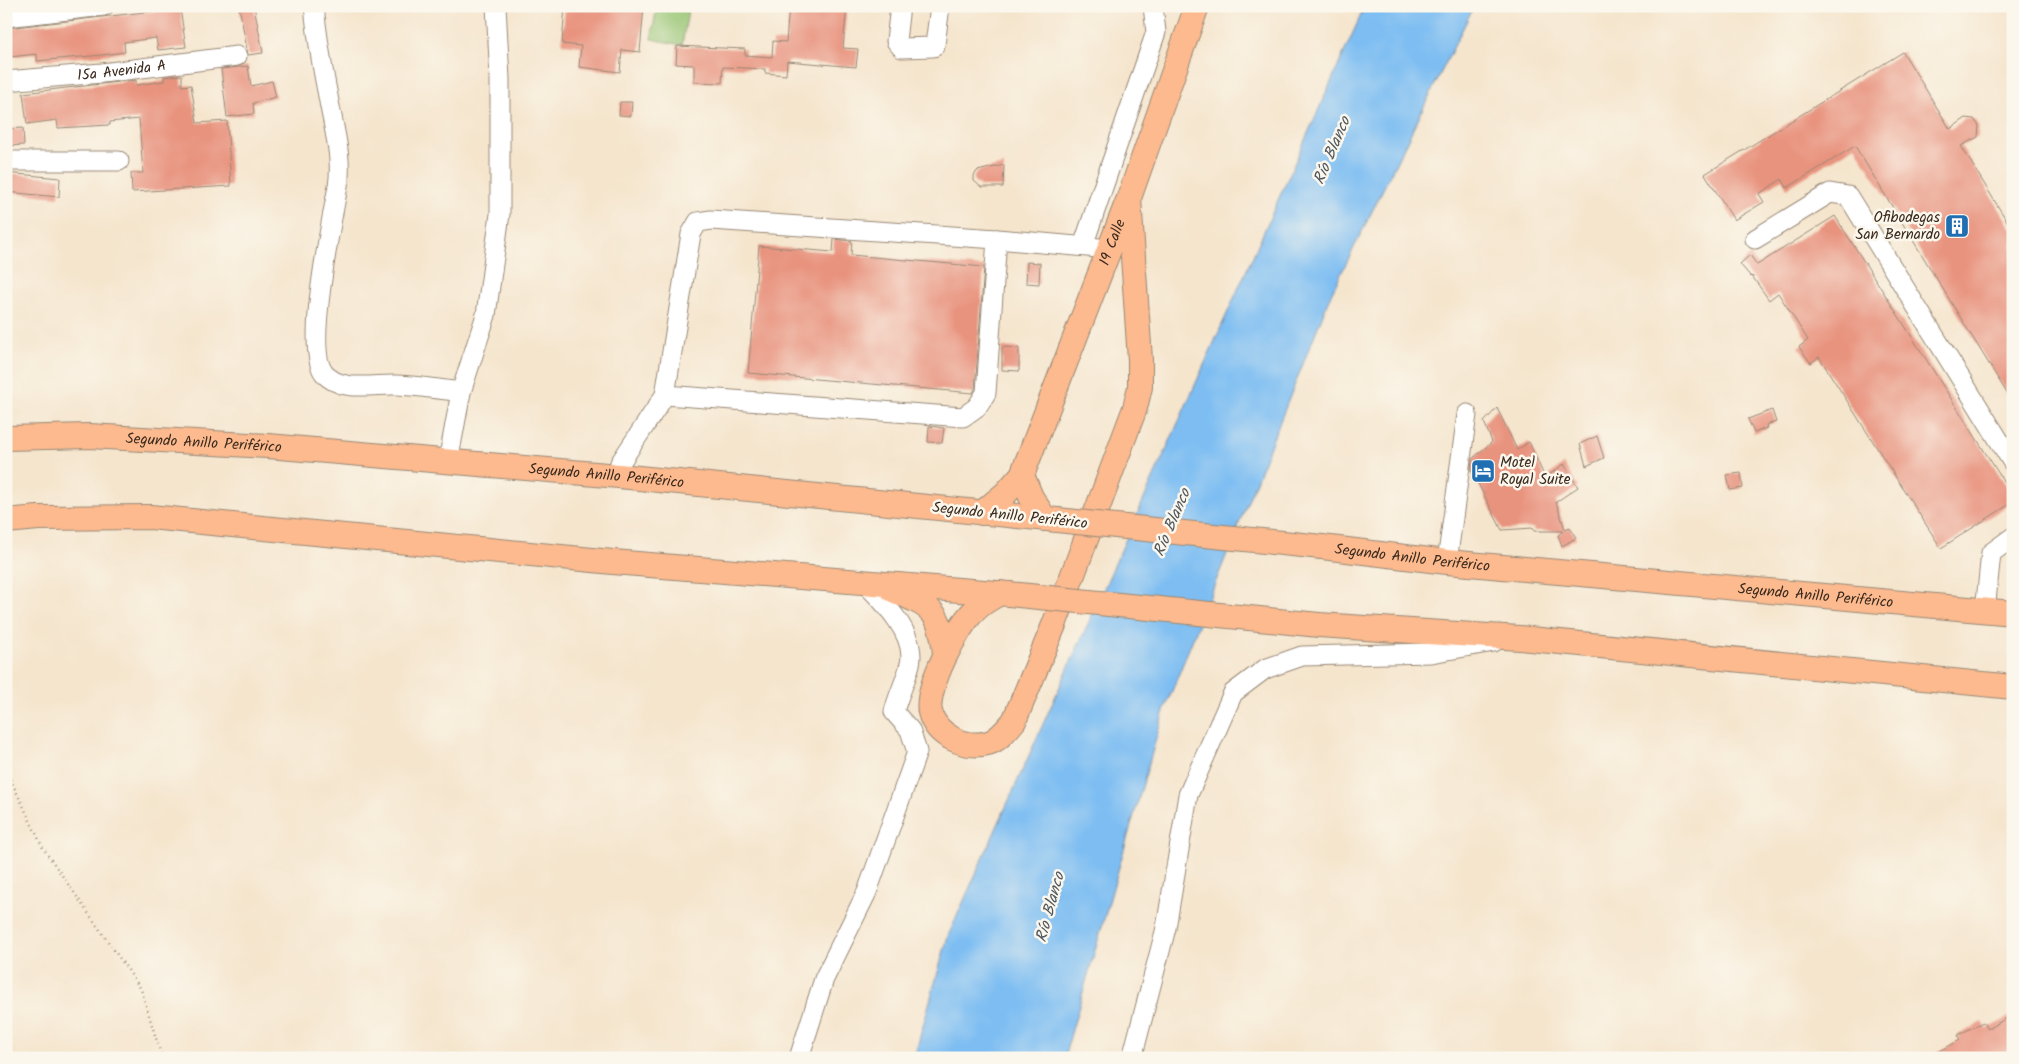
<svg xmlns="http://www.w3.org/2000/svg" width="2019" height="1064" font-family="Kalam,sans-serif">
  <rect width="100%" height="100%" fill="#fbf7ec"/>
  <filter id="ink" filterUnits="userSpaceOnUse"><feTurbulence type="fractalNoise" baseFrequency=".02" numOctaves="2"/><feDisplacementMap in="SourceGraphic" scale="10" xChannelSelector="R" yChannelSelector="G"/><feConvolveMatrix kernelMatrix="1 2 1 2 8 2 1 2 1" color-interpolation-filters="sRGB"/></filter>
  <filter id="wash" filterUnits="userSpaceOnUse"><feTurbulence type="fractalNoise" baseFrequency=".0096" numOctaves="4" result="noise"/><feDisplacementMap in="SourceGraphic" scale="20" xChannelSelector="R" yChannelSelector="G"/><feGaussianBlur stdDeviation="1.12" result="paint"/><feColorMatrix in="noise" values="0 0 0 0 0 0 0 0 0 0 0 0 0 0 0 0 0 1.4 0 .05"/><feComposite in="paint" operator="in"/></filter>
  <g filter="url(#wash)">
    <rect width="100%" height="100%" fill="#f5e5cd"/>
    <!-- green -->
    <path fill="#98c574" stroke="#6a7849" d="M 657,6 L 689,6 L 682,45 L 651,39 Z"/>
    <!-- water -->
    <path fill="#7dbdf2" stroke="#5c7488" d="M 1365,6 L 1474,6 L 1331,294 L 1164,711 L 1064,1058 L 914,1058 L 948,936 Z"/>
    <g id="blocks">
      <!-- building -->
      <path fill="#e8937e" d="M 239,6 L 254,6 L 263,53 L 248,55 Z
        M 565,6 L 644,6 L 640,52 L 622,50 L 620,72 L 579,67 L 581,46 L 562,44 Z
        M 789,6 L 847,6 L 843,48 L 858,49 L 856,67 L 787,61 L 786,75 L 765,73 L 765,69 L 723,67 L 722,83 L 694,82 L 694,65 L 676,64 L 677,46 L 745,49 L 745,55 L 772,57 L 773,41 L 786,42 Z
        M 180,8 L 186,47 L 158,50 L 156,38 L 124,42 L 125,52 L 102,55 L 37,61 L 37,54 L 10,57 L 10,53 L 6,53 L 6,28 Z
        M 1903,52 L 1950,129 L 1966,118 L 1974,119 L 1979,126 L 1978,137 L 1961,146 L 2013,231 L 2013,403 L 1855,146 L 1787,188 L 1782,179 L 1759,194 L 1764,202 L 1734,220 L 1705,174 Z
        M 248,66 L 251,86 L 272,81 L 276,97 L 253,103 L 254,114 L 227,117 L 221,69 Z
        M 182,75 L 182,86 L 191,85 L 197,123 L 227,121 L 231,186 L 132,192 L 131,173 L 143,173 L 139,119 L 110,122 L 110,125 L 58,128 L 57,120 L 27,124 L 23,93 L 136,80 L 136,85 L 164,81 L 164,77 Z
        M 620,102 L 632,102 L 631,116 L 619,115 Z
        M 23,128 L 24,145 L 6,146 L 6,129 Z
        M 1004,165 L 1003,187 L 981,187 L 974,181 L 974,176 L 977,171 Z
        M 6,173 L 60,178 L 59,197 L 6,192 Z
        M 1835,216 L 2013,496 L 2013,502 L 1941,548 L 1819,357 L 1811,363 L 1799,347 L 1808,340 L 1778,293 L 1769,300 L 1752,276 L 1751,277 L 1740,264 L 1750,255 L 1757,265 Z
        M 834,239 L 852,241 L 851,255 L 984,267 L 975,389 L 973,393 L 748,373 L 759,246 L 833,252 Z
        M 1027,262 L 1040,263 L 1039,284 L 1026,283 Z
        M 1002,347 L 1019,348 L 1019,371 L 1002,370 Z
        M 1497,408 L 1517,450 L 1529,442 L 1545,478 L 1564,464 L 1578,487 L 1556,502 L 1565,529 L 1570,527 L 1576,538 L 1562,546 L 1558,535 L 1563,531 L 1534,531 L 1533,528 L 1502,530 L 1471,470 L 1472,459 L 1492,442 L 1484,422 Z
        M 1772,410 L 1776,422 L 1766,425 L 1767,428 L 1754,433 L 1748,419 Z
        M 929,426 L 944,428 L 942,443 L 928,442 Z
        M 1597,436 L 1604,458 L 1586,466 L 1580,444 Z
        M 1741,473 L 1743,488 L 1730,490 L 1727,475 Z
        M 2009,1017 L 2013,1024 L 2013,1058 L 1927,1058 L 1960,1040 L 1958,1035 L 1983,1022 L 1987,1029 Z"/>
    </g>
  </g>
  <g filter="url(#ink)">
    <use href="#blocks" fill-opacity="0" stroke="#988876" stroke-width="1"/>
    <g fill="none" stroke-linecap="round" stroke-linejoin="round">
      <defs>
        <g id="minor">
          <path d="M 314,6 C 317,37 322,66 328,96 C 333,126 343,157 338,186 C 332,220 304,349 324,373 C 340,393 374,384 396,385 C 418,386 439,389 461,392"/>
          <path d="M 900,6 L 896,41 L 902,48 L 933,47 L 935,45 L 940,6"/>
          <path d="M 6,17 L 104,6"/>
          <path id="s1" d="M 6,81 L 102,73 L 237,56"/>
          <path d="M 6,161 L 119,161"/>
          <path d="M 1755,239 L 1830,193 L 1848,196 L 2013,463"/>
          <path d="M 1083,246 L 1156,32 L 1153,6"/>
          <path d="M 665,395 L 963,417 L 977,407 L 986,393 L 997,239"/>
          <path d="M 448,462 L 461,392 L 486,315 L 500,214 L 500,79 L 496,6"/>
          <path d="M 619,476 L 620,463 L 665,395 L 691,234 L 698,222 L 711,220 L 997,239 L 1110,249"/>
          <path d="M 1447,562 L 1467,414"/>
          <path d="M 1985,611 L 1991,553 L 2013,537"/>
          <path d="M 799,1058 L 824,979 L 867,892 L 917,752 L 910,730 L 894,712 C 898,695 906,681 910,664 C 917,635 883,601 864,582"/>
          <path d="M 1132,1058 L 1166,928 L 1188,795 L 1233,693 L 1265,669 L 1302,656 L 1431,653 L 1494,642"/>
        </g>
        <g id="major">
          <path id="s2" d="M 6,438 L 89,436 L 268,446 L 619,476 L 1057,520"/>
          <path d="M 1022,475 L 1031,497 L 1045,519"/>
          <path id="s3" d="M 982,513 L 1006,493 L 1022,475 L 1129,198 L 1197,6"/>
          <path d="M 6,521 L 38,518 L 150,517 L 613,562 L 1009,594"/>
          <path id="s4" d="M 1322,547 L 1447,562 L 2013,613"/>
          <path d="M 893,590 C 932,607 941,611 945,654"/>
          <path d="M 1000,593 C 991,598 982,603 975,610 C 957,627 925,688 930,712 C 936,736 965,749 988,743 C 999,740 1007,729 1014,721 L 1054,625 L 1135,408 L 1140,387 L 1140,360 L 1129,198"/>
          <path d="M 1319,625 L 1520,638 L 2013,687"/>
        </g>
      </defs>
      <!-- minor casing -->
      <use href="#minor" stroke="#988876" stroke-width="21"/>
      <!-- major casing -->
      <use href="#major" stroke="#988876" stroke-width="26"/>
      <!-- path -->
      <path stroke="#988876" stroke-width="2.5" stroke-dasharray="1 4" stroke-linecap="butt" d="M 6,770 L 43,848 L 141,989 L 162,1058"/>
      <!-- minor -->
      <use href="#minor" stroke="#fff" stroke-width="19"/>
      <!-- major -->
      <use href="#major" stroke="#fcba8e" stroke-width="24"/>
      <defs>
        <path id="major-bridge" d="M 1057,520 L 1322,547
          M 1009,594 L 1319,625"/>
      </defs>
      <!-- major-bridge casing -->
      <use href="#major-bridge" stroke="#988876" stroke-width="26" stroke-linecap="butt"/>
      <!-- major-bridge -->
      <use href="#major-bridge" stroke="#fcba8e" stroke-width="24"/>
    </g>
  </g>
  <!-- icons -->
  <defs>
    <symbol id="building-square" viewBox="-11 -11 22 22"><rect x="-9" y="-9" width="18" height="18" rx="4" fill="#1f6fb2" stroke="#fbf7ec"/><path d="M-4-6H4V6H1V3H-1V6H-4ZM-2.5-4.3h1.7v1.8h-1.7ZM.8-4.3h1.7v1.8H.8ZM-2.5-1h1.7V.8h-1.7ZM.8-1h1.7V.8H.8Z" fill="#fff"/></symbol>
    <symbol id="hotel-square" viewBox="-11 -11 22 22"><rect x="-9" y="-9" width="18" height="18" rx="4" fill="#1f6fb2" stroke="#fbf7ec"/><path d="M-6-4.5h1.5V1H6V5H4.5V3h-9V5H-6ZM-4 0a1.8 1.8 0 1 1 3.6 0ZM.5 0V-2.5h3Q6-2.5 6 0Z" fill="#fff"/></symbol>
  </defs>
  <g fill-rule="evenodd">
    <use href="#building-square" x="1943" y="212" width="28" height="28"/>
    <use href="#hotel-square" x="1469" y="457" width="28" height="28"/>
  </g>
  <g text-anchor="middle" stroke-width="5" stroke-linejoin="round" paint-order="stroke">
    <!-- street labels -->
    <g font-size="15" fill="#3b2a1e" stroke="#fbf7ec">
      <text dy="5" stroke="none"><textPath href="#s1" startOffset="116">15a Avenida A</textPath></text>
      <text dy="5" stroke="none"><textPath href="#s3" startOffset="305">19 Calle</textPath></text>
      <text dy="5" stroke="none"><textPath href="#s2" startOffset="198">Segundo Anillo Periférico</textPath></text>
      <text dy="5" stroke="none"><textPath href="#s2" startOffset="602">Segundo Anillo Periférico</textPath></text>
      <text transform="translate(1010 515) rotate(6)" y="5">Segundo Anillo Periférico</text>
      <text dy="5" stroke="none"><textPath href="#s4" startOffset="91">Segundo Anillo Periférico</textPath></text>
      <text dy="5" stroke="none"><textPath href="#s4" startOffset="496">Segundo Anillo Periférico</textPath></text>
    </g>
    <!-- poi labels -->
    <g font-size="15" fill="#3b2a1e" stroke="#fbf7ec" text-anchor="end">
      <text x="1940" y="222">Ofibodegas<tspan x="1940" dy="17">San Bernardo</tspan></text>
      <text x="1500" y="467" text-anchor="start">Motel<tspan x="1500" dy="17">Royal Suite</tspan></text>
    </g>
    <!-- water labels -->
    <g font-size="16" font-style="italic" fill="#4f565e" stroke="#fbf7ec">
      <text transform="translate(1331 150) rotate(-67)" y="6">Río Blanco</text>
      <text transform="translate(1171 522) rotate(-67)" y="6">Río Blanco</text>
      <text transform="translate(1049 907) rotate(-75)" y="6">Río Blanco</text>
    </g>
  </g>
  <!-- margin -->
  <rect width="2019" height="1064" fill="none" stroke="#fbf7ec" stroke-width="25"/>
</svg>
